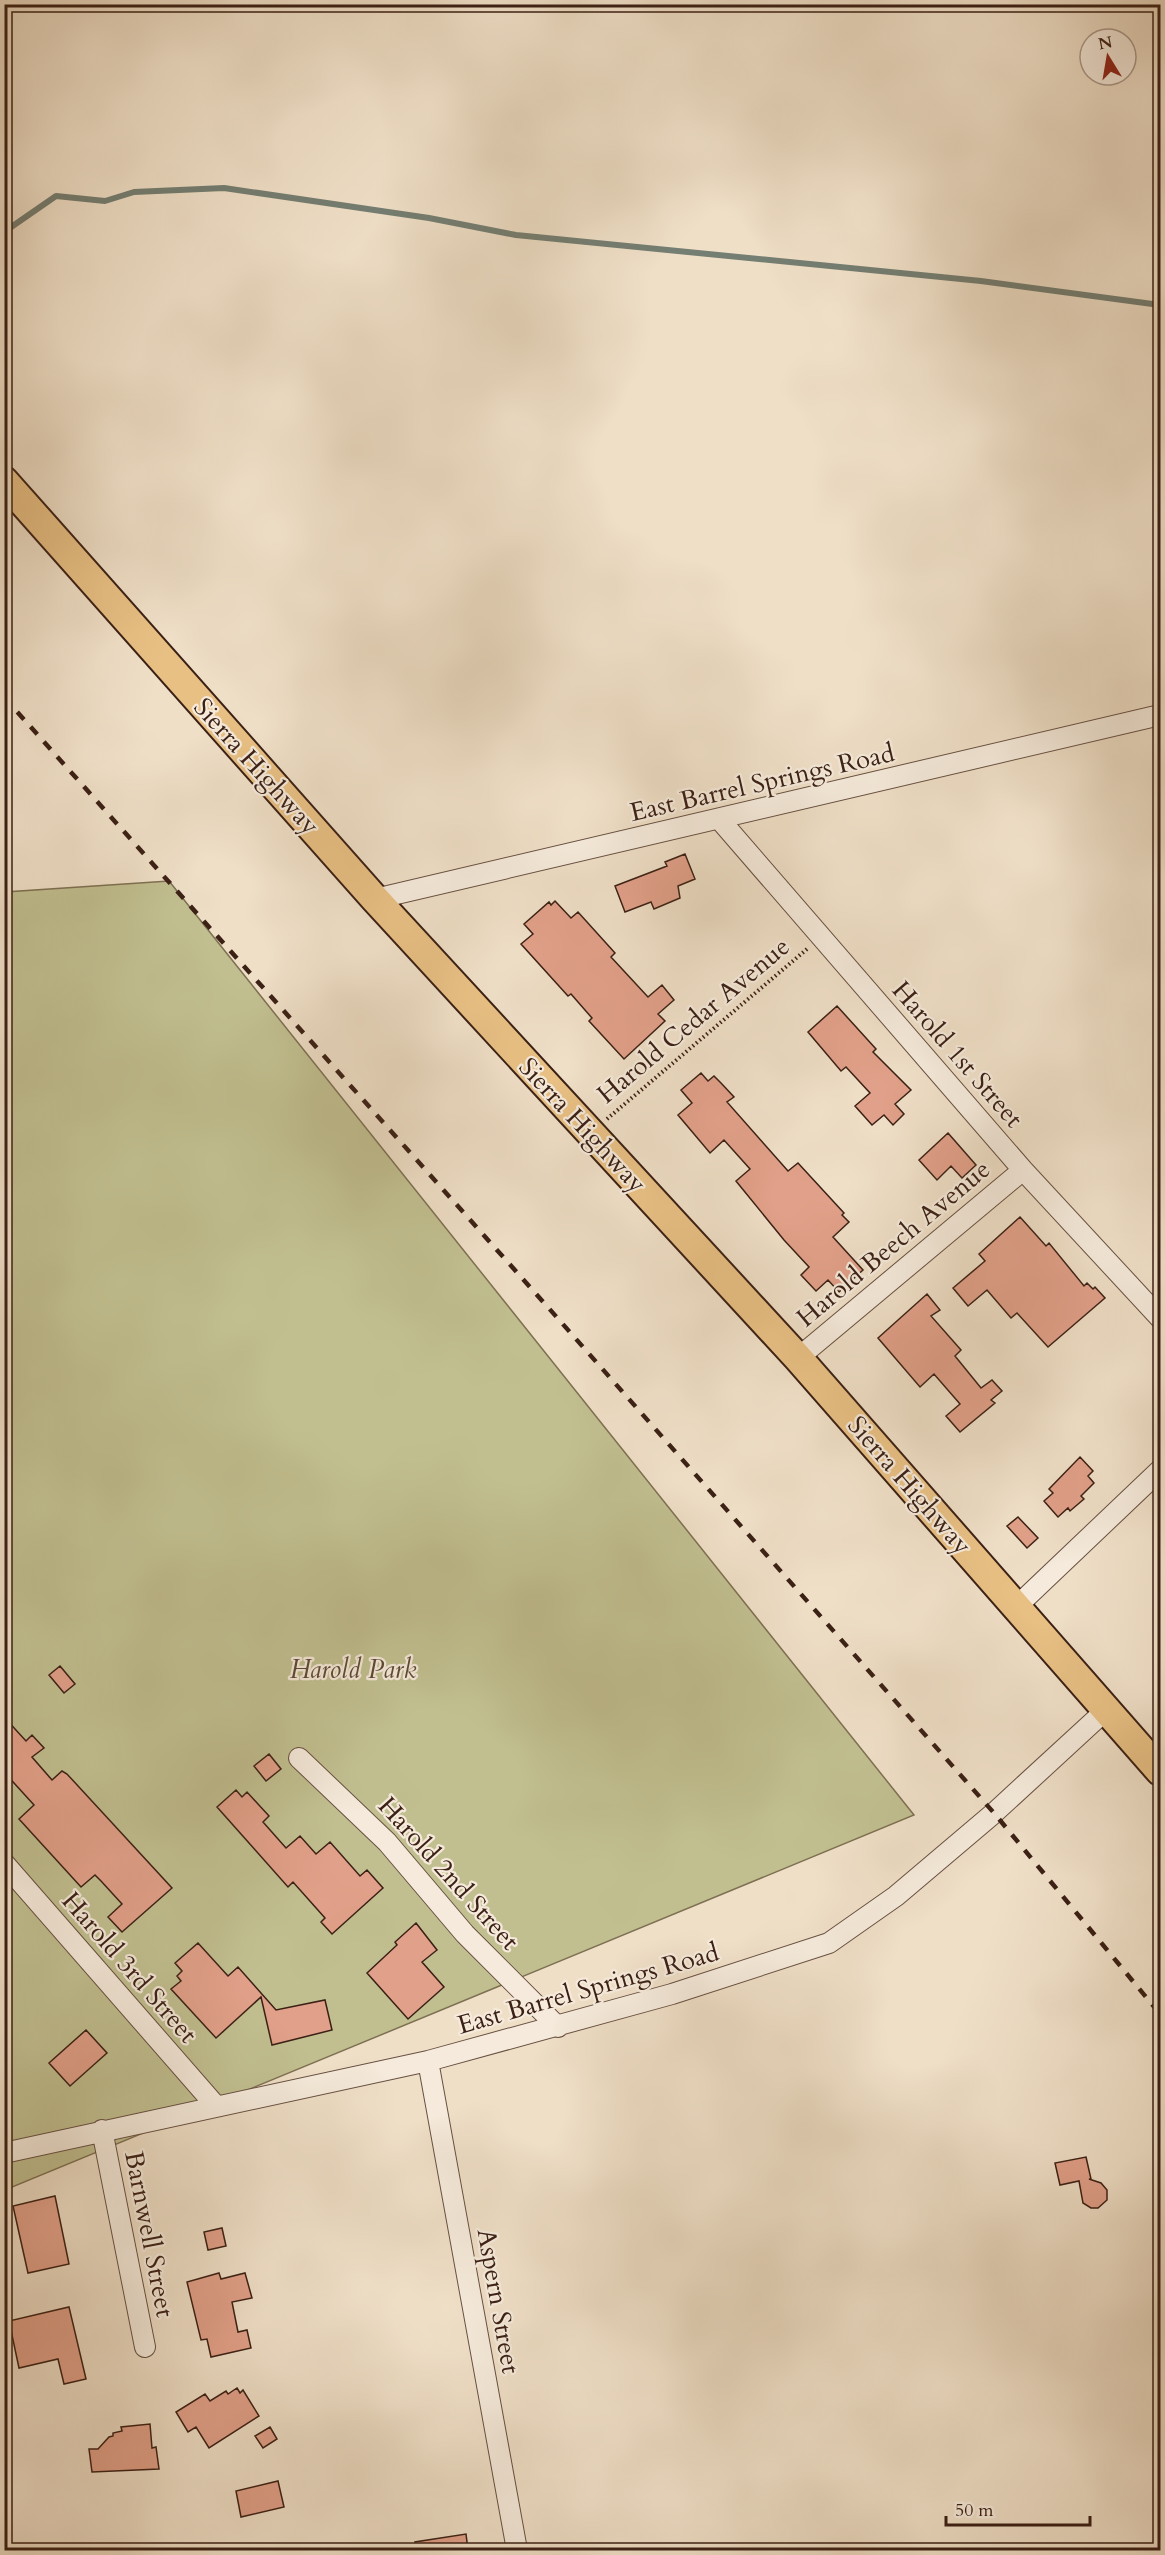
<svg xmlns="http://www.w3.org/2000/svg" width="1165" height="2555" font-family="Cardo,serif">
  <rect width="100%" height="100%" fill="#efdfc7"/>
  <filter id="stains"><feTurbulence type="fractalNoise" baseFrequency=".00333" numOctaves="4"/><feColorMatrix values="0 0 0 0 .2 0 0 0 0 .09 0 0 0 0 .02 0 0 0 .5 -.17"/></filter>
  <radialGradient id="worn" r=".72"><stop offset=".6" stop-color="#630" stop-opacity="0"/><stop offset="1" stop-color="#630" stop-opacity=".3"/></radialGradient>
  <!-- green -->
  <path fill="#c1bf90" stroke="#7e7052" stroke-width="1.5" d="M 169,881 L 914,1815 L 5,2190 L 5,892 Z"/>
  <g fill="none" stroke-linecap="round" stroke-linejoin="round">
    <!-- stream -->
    <path stroke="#747e72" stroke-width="6" d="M 4,232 L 56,196 L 105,201 L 134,192 L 224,188 L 429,218 L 516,235 L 981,281 L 1160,305"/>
  </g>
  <!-- building -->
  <path fill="#e1a089" stroke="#3b2015" stroke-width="1.5" d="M 685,854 L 695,879 L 678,886 L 680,898 L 654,909 L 651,902 L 625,912 L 615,886 L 667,866 L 665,862 Z
    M 555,901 L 571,918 L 578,912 L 615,953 L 611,957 L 648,997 L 662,985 L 674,1000 L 658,1014 L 665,1021 L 624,1059 L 589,1021 L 592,1018 L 571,994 L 568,996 L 521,944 L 533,934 L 524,924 L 549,902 L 551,905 Z
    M 837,1006 L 876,1049 L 873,1052 L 911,1090 L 895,1104 L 904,1114 L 893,1125 L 884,1115 L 872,1125 L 855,1106 L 870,1093 L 846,1067 L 841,1071 L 808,1032 Z
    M 701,1073 L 708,1081 L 714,1076 L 721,1083 L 734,1097 L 727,1102 L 788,1171 L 798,1163 L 844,1213 L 842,1215 L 849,1222 L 833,1237 L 863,1270 L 839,1292 L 828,1280 L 816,1291 L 801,1275 L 809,1267 L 784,1240 L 736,1181 L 750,1169 L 724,1140 L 710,1153 L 678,1115 L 692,1103 L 681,1090 Z
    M 948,1133 L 976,1165 L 962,1178 L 951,1166 L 937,1180 L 919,1160 Z
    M 1020,1217 L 1046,1246 L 1049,1243 L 1084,1286 L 1087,1283 L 1093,1289 L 1095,1287 L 1105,1298 L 1048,1347 L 1017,1313 L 1011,1318 L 987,1290 L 968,1306 L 953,1288 L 985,1261 L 979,1254 Z
    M 927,1294 L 940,1310 L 931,1316 L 961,1350 L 955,1356 L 981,1388 L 992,1380 L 1002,1391 L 991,1400 L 995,1403 L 960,1432 L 946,1416 L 960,1404 L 934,1374 L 920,1387 L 878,1338 Z
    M 1080,1457 L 1093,1471 L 1088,1476 L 1094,1483 L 1081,1496 L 1084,1499 L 1070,1511 L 1068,1508 L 1058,1517 L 1044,1501 L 1053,1493 L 1049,1489 Z
    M 1018,1517 L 1038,1538 L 1027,1548 L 1007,1526 Z
    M 60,1666 L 75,1684 L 64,1693 L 49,1675 Z
    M 4,1717 L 26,1741 L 32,1735 L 44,1748 L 32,1757 L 52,1780 L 62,1771 L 67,1774 L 172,1888 L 122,1932 L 108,1917 L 122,1904 L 101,1881 L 95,1875 L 81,1887 L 19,1819 L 34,1805 L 4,1772 Z
    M 269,1754 L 281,1769 L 266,1781 L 254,1766 Z
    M 236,1790 L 242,1797 L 247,1792 L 269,1816 L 263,1822 L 286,1848 L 300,1836 L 316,1854 L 330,1842 L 360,1876 L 367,1870 L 383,1888 L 332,1934 L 321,1922 L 325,1918 L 293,1882 L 288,1887 L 217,1807 Z
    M 416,1923 L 437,1950 L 422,1962 L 444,1987 L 408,2019 L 367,1973 L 397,1945 L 395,1942 Z
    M 198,1943 L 228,1976 L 238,1967 L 276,2010 L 325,2000 L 332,2030 L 272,2045 L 261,1997 L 216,2038 L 171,1989 L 181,1981 L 177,1976 L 182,1971 L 175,1963 Z
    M 86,2030 L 107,2053 L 70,2086 L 49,2063 Z
    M 1086,2157 L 1091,2179 L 1089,2179 L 1101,2183 L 1107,2190 L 1107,2200 L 1098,2208 L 1091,2208 L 1083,2203 L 1079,2181 L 1060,2185 L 1055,2163 Z
    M 55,2196 L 69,2264 L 28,2273 L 13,2206 Z
    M 222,2228 L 226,2246 L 208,2250 L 204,2232 Z
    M 219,2273 L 221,2279 L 245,2273 L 252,2298 L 232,2302 L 238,2332 L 247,2330 L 251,2348 L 211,2357 L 207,2339 L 201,2340 L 187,2282 Z
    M 69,2307 L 86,2379 L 64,2384 L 58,2359 L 19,2368 L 9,2321 Z
    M 237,2388 L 240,2393 L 243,2390 L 259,2416 L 209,2448 L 196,2427 L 188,2432 L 176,2412 L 205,2394 L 210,2401 L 226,2391 L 228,2394 Z
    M 150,2424 L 152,2448 L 156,2447 L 159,2469 L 92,2472 L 89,2449 L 98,2449 L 109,2437 L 113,2436 L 113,2433 L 122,2431 L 121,2427 Z
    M 270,2427 L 277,2439 L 263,2448 L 255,2436 Z
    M 278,2481 L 284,2507 L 241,2517 L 236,2491 Z
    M 466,2534 L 468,2550 L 416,2550 L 415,2542 Z"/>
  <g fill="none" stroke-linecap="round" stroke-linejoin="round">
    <defs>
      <path id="minor" d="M 720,820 L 1023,1170 L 1160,1318
        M 375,899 L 1160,715
        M 798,1358 L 1023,1170
        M 1016,1607 L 1160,1470
        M 299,1758 L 387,1842 L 465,1934 L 558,2027
        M 4,1863 L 216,2106
        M 428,2061 L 517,2550
        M 102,2130 L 145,2347
        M 4,2153 L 428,2061 L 672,1994 L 829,1943 L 896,1896 L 994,1813 L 1106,1710"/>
      <path id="highway" d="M 4,481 L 375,899 L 798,1358 L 1160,1771"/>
    </defs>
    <!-- minor casing -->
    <use href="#minor" stroke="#685042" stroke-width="22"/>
    <!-- highway casing -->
    <use href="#highway" stroke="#3b2015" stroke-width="32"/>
    <!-- path -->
    <path stroke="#3b2015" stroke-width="4" stroke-dasharray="1.5 3" stroke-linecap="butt" d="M 607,1119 L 807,949"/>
    <!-- minor -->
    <use href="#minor" stroke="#f5eadb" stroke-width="20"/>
    <!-- highway -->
    <use href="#highway" stroke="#e8c084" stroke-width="28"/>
    <!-- rail -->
    <path stroke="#3b2015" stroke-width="4.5" stroke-dasharray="10 10" stroke-linecap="butt" d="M 4,697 L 546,1305 L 994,1813 L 1160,2014"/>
  </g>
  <g text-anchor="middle" stroke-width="4.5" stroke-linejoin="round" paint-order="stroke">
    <!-- street labels -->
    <g font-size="26" fill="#3b2015" stroke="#f5eadb">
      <text transform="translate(257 766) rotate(48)" y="9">Sierra Highway</text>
      <text transform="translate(762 782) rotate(-13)" y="9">East Barrel Springs Road</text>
      <text transform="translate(693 1020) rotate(-40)" y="9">Harold Cedar Avenue</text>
      <text transform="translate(958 1054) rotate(49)" y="9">Harold 1st Street</text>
      <text transform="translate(583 1125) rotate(47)" y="9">Sierra Highway</text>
      <text transform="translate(893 1243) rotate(-40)" y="9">Harold Beech Avenue</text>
      <text transform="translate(910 1485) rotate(49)" y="9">Sierra Highway</text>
      <text transform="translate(449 1873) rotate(48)" y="9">Harold 2nd Street</text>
      <text transform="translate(130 1967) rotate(49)" y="9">Harold 3rd Street</text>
      <text transform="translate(588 1988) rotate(-16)" y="9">East Barrel Springs Road</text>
      <text transform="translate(150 2234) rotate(79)" y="9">Barnwell Street</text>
      <text transform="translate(499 2301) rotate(80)" y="9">Aspern Street</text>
    </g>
    <!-- park labels -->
    <g font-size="26" font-style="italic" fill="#5c4834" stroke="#f5eadb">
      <text x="353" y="1678">Harold Park</text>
    </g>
  </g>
  <!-- margin -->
  <rect width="1165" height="2555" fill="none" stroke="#efdfc7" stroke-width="24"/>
  <rect x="6" y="6" width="1153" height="2543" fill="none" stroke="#3b2015" stroke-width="3"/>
  <rect x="12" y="12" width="1141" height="2531" fill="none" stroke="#3b2015" stroke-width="1.5"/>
  <!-- north arrow -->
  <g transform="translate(1108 57) rotate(349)"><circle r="28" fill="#f5eadb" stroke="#ab998c" stroke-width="1.5"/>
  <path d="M0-4.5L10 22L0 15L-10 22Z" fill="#8f2418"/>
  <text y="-9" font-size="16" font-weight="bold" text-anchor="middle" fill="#3b2015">N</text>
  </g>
  <!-- scale -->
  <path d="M946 2516v9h144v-9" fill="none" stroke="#3b2015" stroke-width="3"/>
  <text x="955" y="2516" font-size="18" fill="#3b2015" stroke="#f5eadb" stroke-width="4.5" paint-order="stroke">50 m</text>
  <rect width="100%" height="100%" filter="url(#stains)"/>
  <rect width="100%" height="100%" fill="url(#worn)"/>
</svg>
